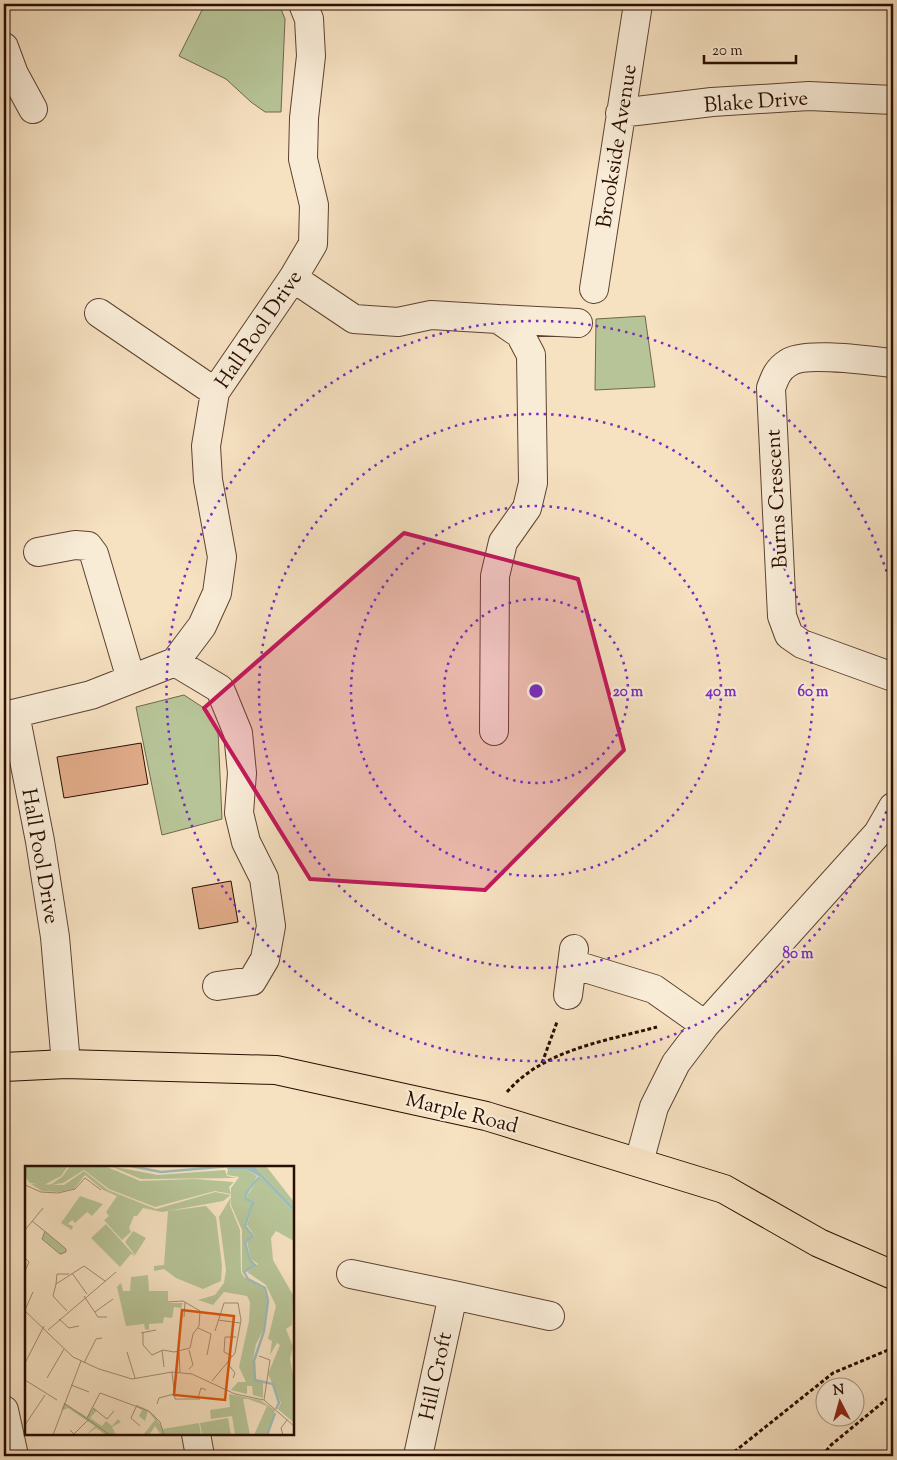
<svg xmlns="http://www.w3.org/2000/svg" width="897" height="1460" font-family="'Sorts Mill Goudy',serif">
  <rect width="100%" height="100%" fill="#f6e1c1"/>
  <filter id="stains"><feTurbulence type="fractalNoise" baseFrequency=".004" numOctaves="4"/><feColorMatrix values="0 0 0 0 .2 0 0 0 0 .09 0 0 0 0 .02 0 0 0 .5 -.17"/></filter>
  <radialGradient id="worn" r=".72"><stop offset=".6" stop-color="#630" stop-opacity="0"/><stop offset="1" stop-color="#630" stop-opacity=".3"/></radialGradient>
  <!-- green -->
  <path fill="#b7c497" stroke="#70684c" d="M 205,4 L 279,4 L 285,19 L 281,112 L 265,112 L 251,102 L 226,79 L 179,56 Z
    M 645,316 L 655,387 L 595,390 L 596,319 Z
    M 184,695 L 207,710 L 218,730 L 222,819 L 162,835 L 136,707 Z"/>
  <!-- building -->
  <path fill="#e1ab89" stroke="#290d00" d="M 141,743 L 148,784 L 64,798 L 57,757 Z
    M 231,881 L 238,922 L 199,929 L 192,888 Z"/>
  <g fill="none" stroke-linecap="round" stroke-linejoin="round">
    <defs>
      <path id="minor" d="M 4,47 L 14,74 L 33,109
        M 620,113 L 712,102 L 809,96 L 893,100
        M 293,278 L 354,319 L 398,322 L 431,315 L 498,319 L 520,334 L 531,355 L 533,483 L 527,508 L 503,542 L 495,576 L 494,731
        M 594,289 L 638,4
        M 99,313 L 215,392
        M 498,319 L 578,323
        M 893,363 C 871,361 804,351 788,363 C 778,369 775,377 771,388 L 782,616 L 789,635 L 802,644 L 893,677
        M 38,552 L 75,545 L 88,546 L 94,554 L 131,679
        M 175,662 L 220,689 L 238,733 L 242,773 L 239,813 L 246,842 L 264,878 L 271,926 L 265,959 L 252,981 L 217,986
        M 15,714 L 40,841 L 55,937 L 66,1064
        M 4,716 L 91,695 L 175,662 L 202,626 L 217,593 L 222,557 L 208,480 L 206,446 L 215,392 L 293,278 L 313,244 L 314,205 L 303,159 L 304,118 L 311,56 L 309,19 L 303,4
        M 572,964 L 654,989 L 705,1025
        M 568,995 L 574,949
        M 639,1162 L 654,1107 L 676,1063 L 705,1025 L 878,833 L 893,807
        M 351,1274 L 453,1295
        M 4,1410 L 14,1456
        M 196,1434 L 200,1456
        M 418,1456 L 453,1295 L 550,1316"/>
      <path id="major" d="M 4,1067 L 66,1064 L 276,1070 L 486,1116 L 724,1189 L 819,1243 L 893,1275"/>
    </defs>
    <!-- minor casing -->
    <use href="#minor" stroke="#5c4230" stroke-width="30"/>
    <!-- major casing -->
    <use href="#major" stroke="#290d00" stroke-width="30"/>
    <!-- path -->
    <path stroke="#290d00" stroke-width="3" stroke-dasharray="4 2.5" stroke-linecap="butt" d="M 542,1063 L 557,1022
      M 507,1092 C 543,1050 605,1041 657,1027
      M 729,1456 L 833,1373 L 893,1348
      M 822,1456 L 831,1445 L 893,1394"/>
    <!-- minor -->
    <use href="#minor" stroke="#f9ecd7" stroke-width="28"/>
    <!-- major -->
    <use href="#major" stroke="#f6e1c1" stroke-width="28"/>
  </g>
  <!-- marked area -->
  <path fill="#c2185b" fill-opacity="0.2" stroke="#c2185b" stroke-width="4" stroke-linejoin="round" d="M 404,533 L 578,579 L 624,750 L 485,890 L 310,879 L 204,708 Z"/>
  <!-- distance rings -->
  <g fill="none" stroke="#7b2cbf" stroke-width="2.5" stroke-dasharray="2.5 5">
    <circle cx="536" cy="691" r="92"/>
    <circle cx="536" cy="691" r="185"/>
    <circle cx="536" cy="691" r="277"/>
    <path d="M893 790A370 370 0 1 1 893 592"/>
  </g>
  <g text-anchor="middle" stroke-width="4.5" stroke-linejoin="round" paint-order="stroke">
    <!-- street labels -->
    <g font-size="21" fill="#290d00" stroke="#f9ecd7">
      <text transform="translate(756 101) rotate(-4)" y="7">Blake Drive</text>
      <text transform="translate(616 146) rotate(-81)" y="7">Brookside Avenue</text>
      <text transform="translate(258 329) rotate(-56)" y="7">Hall Pool Drive</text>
      <text transform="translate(776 499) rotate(-93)" y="7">Burns Crescent</text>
      <text transform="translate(41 856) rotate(80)" y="7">Hall Pool Drive</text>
      <text transform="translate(462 1112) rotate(14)" y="7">Marple Road</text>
      <text transform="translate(435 1376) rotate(-78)" y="7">Hill Croft</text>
    </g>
  </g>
  <!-- overview -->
  <g transform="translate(25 1166)">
    <rect width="269" height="269" fill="#f6e1c1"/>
    <path d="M 0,0 L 43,0 L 36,10 L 19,19 L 5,17 L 0,11 ZM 45,0 L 80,0 L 115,15 L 169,13 L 209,16 L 204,21 L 206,28 L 190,25 L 130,41 L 84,23 L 59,4 L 38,17 L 25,19 L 37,11 ZM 85,0 L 133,9 L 200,4 L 202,10 L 212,12 L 116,13 ZM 229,0 L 241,0 L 269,36 L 269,41 ZM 203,3 L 220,3 L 232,10 L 220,33 L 227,37 L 219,60 L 227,70 L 220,76 L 224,94 L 229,99 L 217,106 L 217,64 L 206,39 L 206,22 L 214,11 L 202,9 ZM 59,5 L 83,24 L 131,43 L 190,26 L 206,29 L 198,35 L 137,46 L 118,42 L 112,50 L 109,50 L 104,62 L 106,66 L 97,74 L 79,54 L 84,50 L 81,46 L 92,30 L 78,24 L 60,9 L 49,23 L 34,26 L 17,25 L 6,18 L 39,19 ZM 235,11 L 269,46 L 269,75 L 251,65 L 246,72 L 248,94 L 268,129 L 267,159 L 261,163 L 268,181 L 265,193 L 269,214 L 269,257 L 253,243 L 256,237 L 243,208 L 255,179 L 252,177 L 245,189 L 247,175 L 243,173 L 251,140 L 241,119 L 222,106 L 233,98 L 226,93 L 222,76 L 230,70 L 222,59 L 229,35 L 222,32 L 223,28 ZM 55,30 L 78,38 L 67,50 L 62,46 L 50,57 L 47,54 L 43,58 L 48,60 L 47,64 L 36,57 ZM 206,31 L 205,39 L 215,64 L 216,106 L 219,111 L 239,123 L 242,135 L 238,164 L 231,178 L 228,194 L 230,214 L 238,216 L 238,232 L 228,229 L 227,220 L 222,220 L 222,228 L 206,224 L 213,216 L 221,216 L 214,201 L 224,155 L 225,136 L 222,130 L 199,126 L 188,139 L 173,134 L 190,129 L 199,117 L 201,104 L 194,51 ZM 181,40 L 191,51 L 197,100 L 196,115 L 178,123 L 151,112 L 139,103 L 129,105 L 129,100 L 139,99 L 143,45 ZM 81,58 L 110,90 L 106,88 L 95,101 L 66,72 ZM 20,65 L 41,83 L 41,86 L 36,89 L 17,73 ZM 108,65 L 121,72 L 110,89 L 100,76 ZM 123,109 L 124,125 L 143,125 L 143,137 L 158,137 L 156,142 L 149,141 L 147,152 L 139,151 L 138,157 L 124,158 L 124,164 L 120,163 L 119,158 L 101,160 L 92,121 L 96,117 L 98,125 L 105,125 L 106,111 ZM 204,228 L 235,234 L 250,244 L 241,269 L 229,269 L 242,240 L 223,233 L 218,233 L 225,269 L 210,269 L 207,250 L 186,253 L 185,244 L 205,241 ZM 39,237 L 62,251 L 68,242 L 72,244 L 65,252 L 77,260 L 81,255 L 87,260 L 93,253 L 96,256 L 87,261 L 91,269 L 81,269 L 71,262 L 61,269 L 70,260 L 43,242 L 36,245 ZM 112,239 L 119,242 L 129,249 L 138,263 L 174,257 L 176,269 L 136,269 L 130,260 L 124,269 L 118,269 L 130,254 L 123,245 L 120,255 L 114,250 L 117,244 L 111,241 ZM 203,252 L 206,269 L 177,269 L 175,257 Z" fill="#b7c497"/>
    <path d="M 203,0 L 229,0 L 269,41 L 269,46 L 235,11 L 220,3 L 202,3 Z" fill="#9dbcb8"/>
    <path fill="none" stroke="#9dbcb8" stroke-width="2.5" d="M 106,0 L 136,6 L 206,0M 234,11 L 221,27 L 221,33 L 228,36 L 220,60 L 228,70 L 220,76 L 225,94 L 230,99 L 219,106 L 223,113 L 240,122 L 243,135 L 239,165 L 229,195 L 230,214 L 248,218 L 254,237 L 251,243M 242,269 L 250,247"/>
    <path fill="none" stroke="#a48c74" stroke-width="1" d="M 0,19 L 16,26 L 33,27 L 50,23 L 60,12 L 76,24M 7,55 L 22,67 L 41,83 L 41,86 L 35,88 L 17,73 L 20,65M 0,64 L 18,42M 0,92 L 4,96 L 0,105M 47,107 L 62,128M 31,118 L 32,108 L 44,108M 59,130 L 73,151 L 82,151M 0,144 L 8,126M 0,145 L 48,191 L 74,203 L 107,213 L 147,206 L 167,208 L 210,228 L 239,234 L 269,260M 42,145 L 28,130 L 31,118 L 59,100 L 80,115M 70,146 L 88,133M 159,151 L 160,136M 34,153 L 44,162 L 54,160M 193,154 L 215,157M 173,162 L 186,168 L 182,189M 23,164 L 91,106M 118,166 L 118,179 L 127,189 L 138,184 L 149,186 L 165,182 L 168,168 L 174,160 L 175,145 L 158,135 L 143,136M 116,167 L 131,164M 137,184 L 139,201M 164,184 L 168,199 L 164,203M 102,186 L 110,212M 154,186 L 155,206M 207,190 L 199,186 L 200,171 L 211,171M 234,190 L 245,194 L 239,234M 0,197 L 19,160M 59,197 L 71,173 L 77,172M 203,198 L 210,207 L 208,212M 147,206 L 150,233 L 175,233M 22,212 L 39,183M 0,214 L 32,234M 187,215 L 210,187 L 216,154 L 213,137 L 199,137 L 190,165M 46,219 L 64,226M 173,232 L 176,222 L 181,224M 39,237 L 85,269M 132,238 L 134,232 L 149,228M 112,239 L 106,252 L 115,260M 68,242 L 82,253 L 89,245M 62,252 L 75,227 L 124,245 L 135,256 L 139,269M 0,259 L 20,229M 45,264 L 49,268 L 64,253M 28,269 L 56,195M 258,269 L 256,262 L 262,254"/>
    <path fill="#de550b" fill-opacity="0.15" stroke="#de550b" stroke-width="2.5" d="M 157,144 L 209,150 L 200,234 L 149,229 Z"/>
    <rect width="269" height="269" fill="none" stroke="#290d00" stroke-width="2.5"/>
  </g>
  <circle cx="536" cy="691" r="8" fill="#7b2cbf" stroke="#f9ecd7" stroke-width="2.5"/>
  <g font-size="15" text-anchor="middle" font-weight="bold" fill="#7b2cbf" stroke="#f9ecd7" stroke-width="4.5" stroke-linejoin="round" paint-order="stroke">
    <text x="628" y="696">20 m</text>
    <text x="721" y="696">40 m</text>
    <text x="813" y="696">60 m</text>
    <text x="798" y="958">80 m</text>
  </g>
  <!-- margin -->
  <rect width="897" height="1460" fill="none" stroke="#f6e1c1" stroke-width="20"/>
  <rect x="5" y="5" width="887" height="1450" fill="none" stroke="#290d00" stroke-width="2.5"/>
  <rect x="10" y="10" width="877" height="1440" fill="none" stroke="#290d00"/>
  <!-- north arrow -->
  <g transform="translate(840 1402) rotate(354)"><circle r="24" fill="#f9ecd7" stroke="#a69381"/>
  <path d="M0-4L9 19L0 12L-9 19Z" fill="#8f2418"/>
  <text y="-8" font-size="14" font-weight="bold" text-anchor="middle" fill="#290d00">N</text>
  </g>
  <!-- scale -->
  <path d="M704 55v8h92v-8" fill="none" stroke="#290d00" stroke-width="2.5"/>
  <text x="712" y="55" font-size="15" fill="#290d00" stroke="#f9ecd7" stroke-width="4" paint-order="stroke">20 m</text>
  <rect width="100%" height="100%" filter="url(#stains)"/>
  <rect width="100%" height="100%" fill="url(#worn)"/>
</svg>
